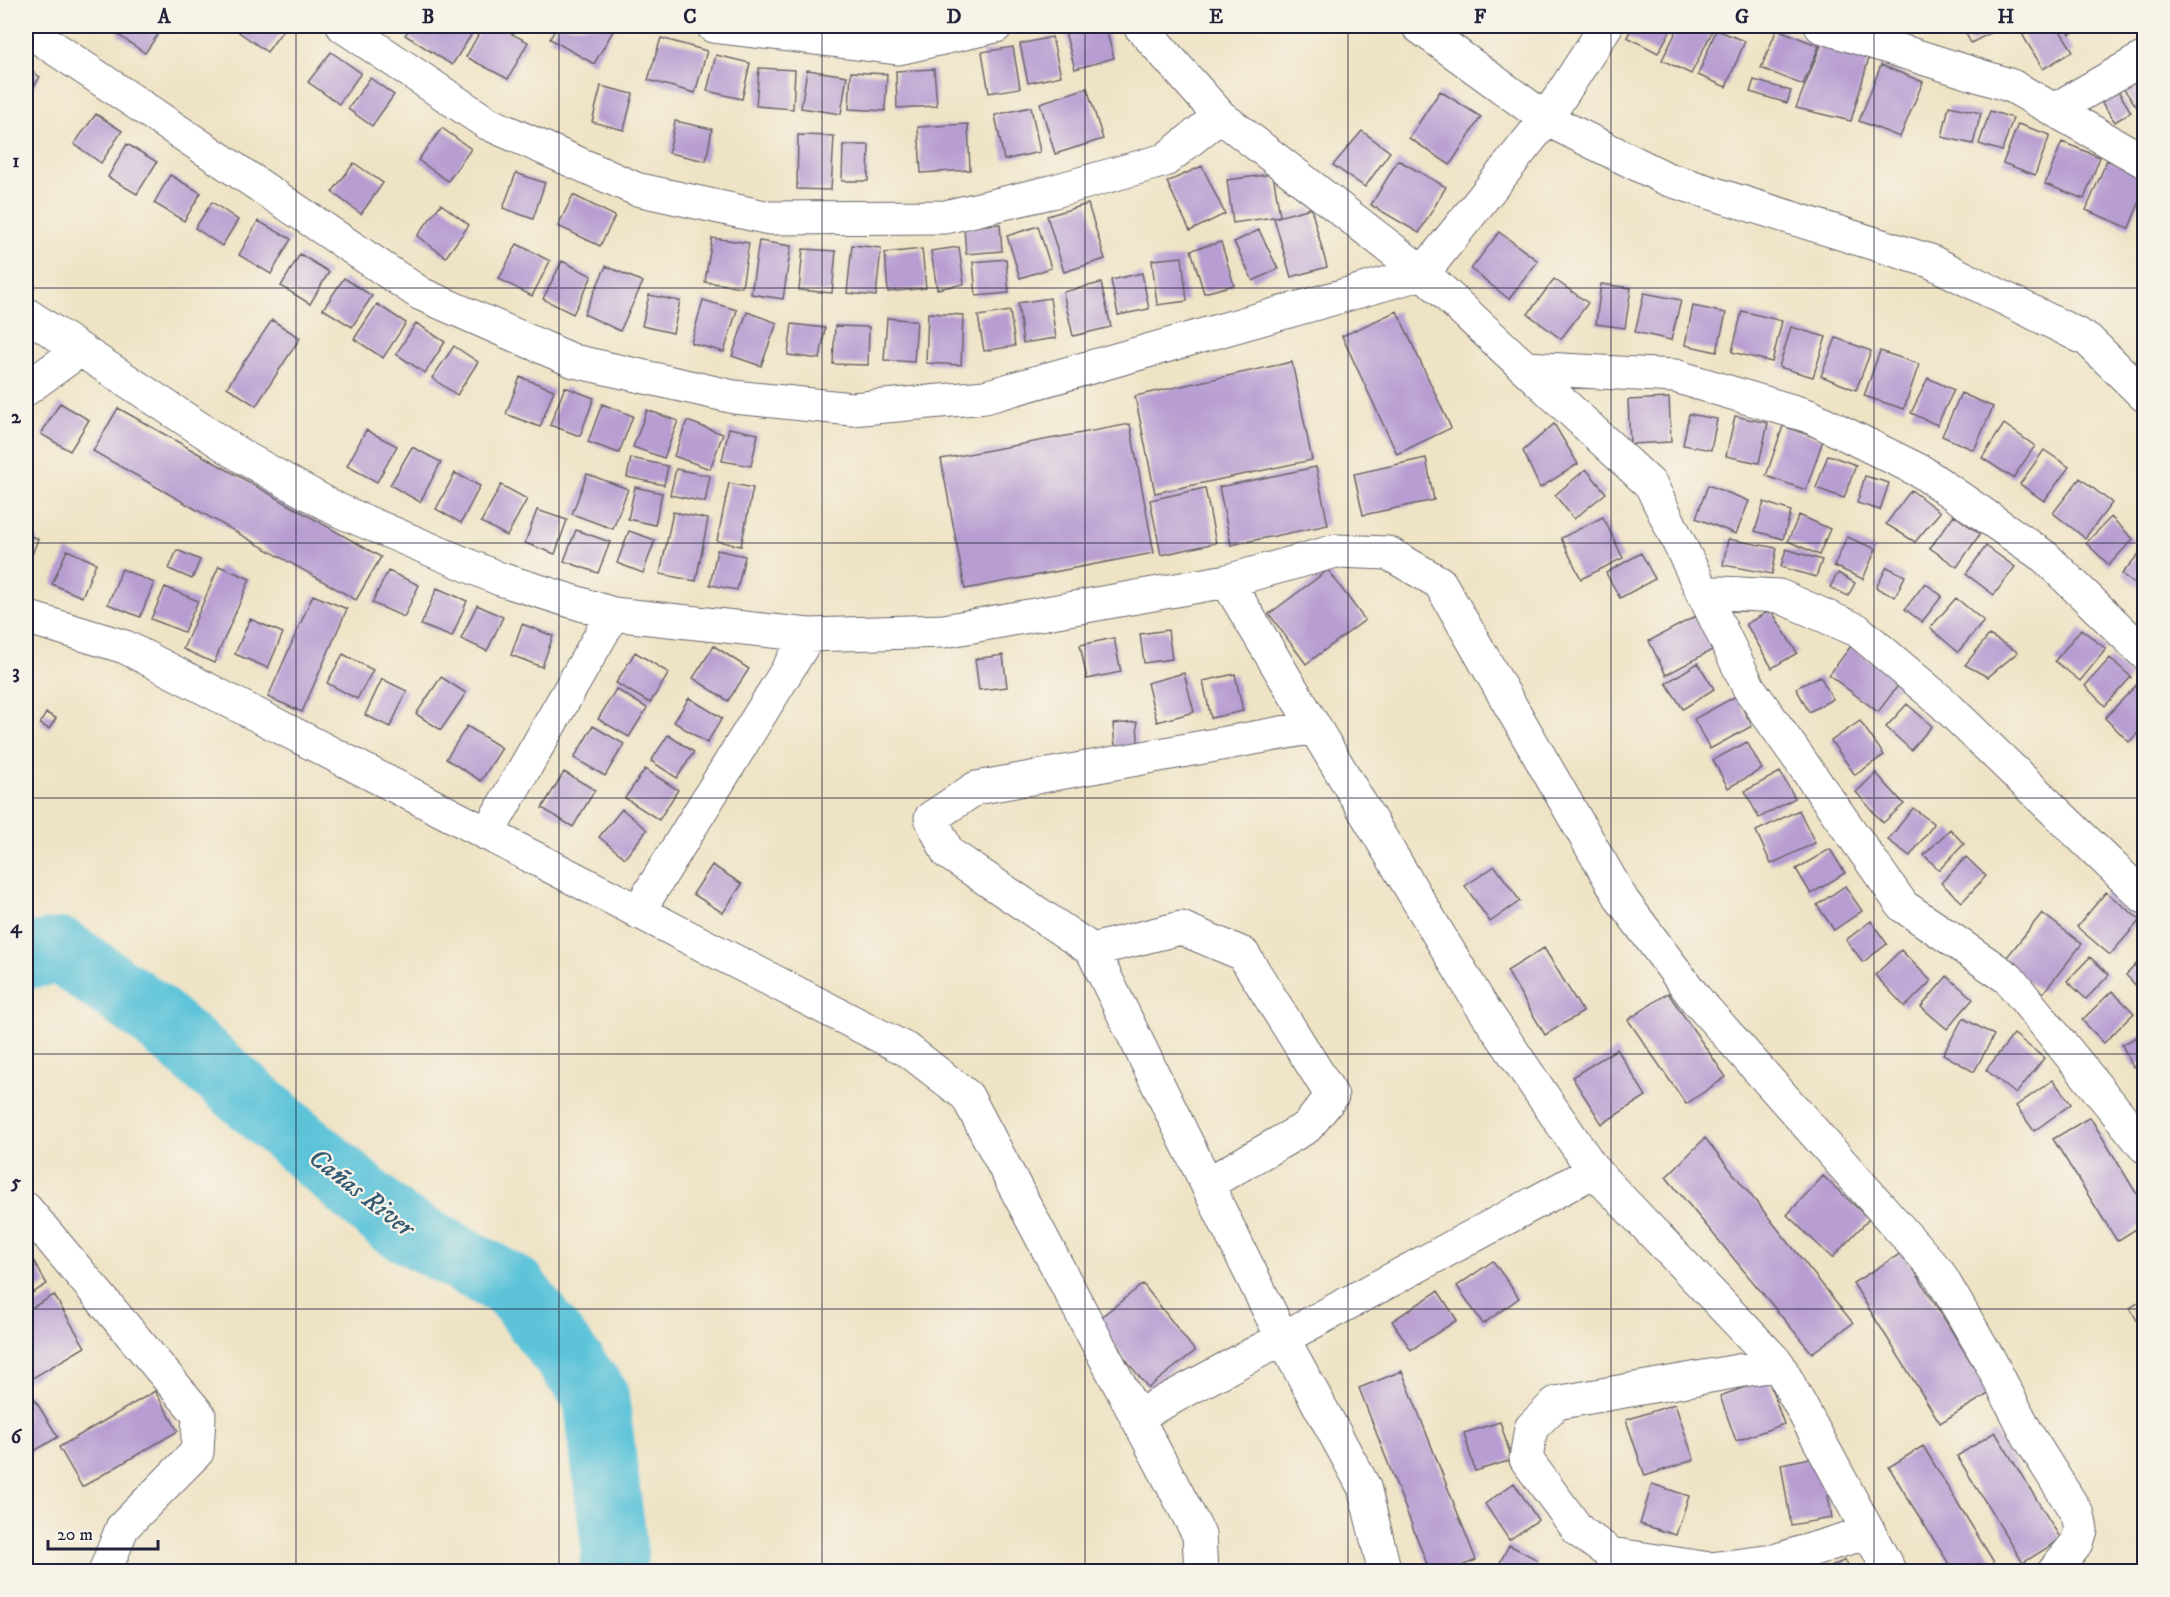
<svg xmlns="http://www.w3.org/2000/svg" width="2170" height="1597" font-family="'IM FELL DW Pica',serif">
  <rect width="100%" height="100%" fill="#f7f3e8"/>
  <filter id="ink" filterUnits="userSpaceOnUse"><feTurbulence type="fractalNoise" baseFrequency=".0167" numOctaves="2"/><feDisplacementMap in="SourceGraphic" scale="12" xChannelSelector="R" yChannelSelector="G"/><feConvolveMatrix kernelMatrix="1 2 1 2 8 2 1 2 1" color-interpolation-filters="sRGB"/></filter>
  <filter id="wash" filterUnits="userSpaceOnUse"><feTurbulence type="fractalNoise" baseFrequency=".008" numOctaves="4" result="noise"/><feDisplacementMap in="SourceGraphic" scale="24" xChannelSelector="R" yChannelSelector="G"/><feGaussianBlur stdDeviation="1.35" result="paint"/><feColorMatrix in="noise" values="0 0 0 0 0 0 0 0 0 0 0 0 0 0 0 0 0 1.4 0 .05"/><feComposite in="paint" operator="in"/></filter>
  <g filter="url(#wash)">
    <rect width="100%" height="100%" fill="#efe3c5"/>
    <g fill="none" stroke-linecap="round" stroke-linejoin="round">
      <!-- river -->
      <path stroke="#5cc3d9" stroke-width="66" d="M 26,956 L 61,951 L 148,1011 L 395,1224 L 514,1288 L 596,1396 L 615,1554 L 611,1572"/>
    </g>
    <g id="blocks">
      <!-- building -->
      <path fill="#b79dd1" d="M 123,26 L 164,26 L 145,53 L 117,34 Z
        M 244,26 L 286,26 L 267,52 L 239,32 Z
        M 411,26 L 477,26 L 452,65 L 405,35 Z
        M 483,26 L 496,26 L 528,42 L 508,79 L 466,57 Z
        M 557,26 L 616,26 L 594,64 L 550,39 Z
        M 1075,26 L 1105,26 L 1114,58 L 1075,69 L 1064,28 Z
        M 1633,26 L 1673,26 L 1658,53 L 1627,37 Z
        M 1679,26 L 1698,26 L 1712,32 L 1691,74 L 1662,60 Z
        M 1962,26 L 1999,26 L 2000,28 L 1971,43 Z
        M 2036,26 L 2057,26 L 2073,51 L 2043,69 L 2022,34 Z
        M 2066,26 L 2085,26 L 2070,34 Z
        M 1777,29 L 1819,46 L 1803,85 L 1761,68 Z
        M 1716,30 L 1745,41 L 1726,87 L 1698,75 Z
        M 1052,37 L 1061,76 L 1028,83 L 1020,44 Z
        M 661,38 L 707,51 L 695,93 L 648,80 Z
        M 1822,42 L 1870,54 L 1851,121 L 1796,108 Z
        M 1013,47 L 1020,88 L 989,93 L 982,52 Z
        M 331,52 L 361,73 L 339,104 L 308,82 Z
        M 716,55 L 750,63 L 742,99 L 707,91 Z
        M 1881,65 L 1923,82 L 1900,137 L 1859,121 Z
        M 26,68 L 40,77 L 26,99 Z
        M 759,68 L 795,70 L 793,109 L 756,106 Z
        M 934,69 L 937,106 L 897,108 L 896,71 Z
        M 807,70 L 847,76 L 841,114 L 801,108 Z
        M 851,72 L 887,74 L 885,111 L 849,109 Z
        M 2144,73 L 2144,117 L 2123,88 Z
        M 370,78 L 394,95 L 372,126 L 348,109 Z
        M 1754,80 L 1791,91 L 1787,103 L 1750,92 Z
        M 601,86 L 633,94 L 624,130 L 592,122 Z
        M 2115,86 L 2131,112 L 2115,122 L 2098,97 Z
        M 1087,88 L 1103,139 L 1055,154 L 1040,103 Z
        M 1440,91 L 1481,117 L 1450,165 L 1409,138 Z
        M 1949,106 L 1981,113 L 1973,144 L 1942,137 Z
        M 1031,107 L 1040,152 L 1004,160 L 995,115 Z
        M 1990,111 L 2013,118 L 2002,151 L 1979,144 Z
        M 96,114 L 122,131 L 101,163 L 74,144 Z
        M 675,121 L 712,129 L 706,161 L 669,153 Z
        M 968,124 L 970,170 L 921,173 L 918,127 Z
        M 2018,124 L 2050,135 L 2035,175 L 2003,163 Z
        M 442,128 L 471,149 L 448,181 L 418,160 Z
        M 1362,131 L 1390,152 L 1365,187 L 1333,165 Z
        M 798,135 L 834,136 L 831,190 L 797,189 Z
        M 2062,142 L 2100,157 L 2084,199 L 2045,184 Z
        M 127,144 L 157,162 L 137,194 L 108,177 Z
        M 843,145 L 869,145 L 868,181 L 842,181 Z
        M 1398,160 L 1446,187 L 1419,233 L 1371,205 Z
        M 2107,160 L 2144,175 L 2144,191 L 2129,228 L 2086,210 Z
        M 354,163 L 383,183 L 361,214 L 332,192 Z
        M 1202,166 L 1225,214 L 1190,231 L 1167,182 Z
        M 516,173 L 545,183 L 533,219 L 503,208 Z
        M 1273,174 L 1280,216 L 1233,223 L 1227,180 Z
        M 170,175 L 201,193 L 184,221 L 154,203 Z
        M 573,195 L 615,216 L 600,246 L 558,226 Z
        M 212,202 L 238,220 L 222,246 L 195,228 Z
        M 441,204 L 469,225 L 446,257 L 417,236 Z
        M 1088,204 L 1105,259 L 1064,272 L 1047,216 Z
        M 26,205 L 33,210 L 26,222 Z
        M 1311,208 L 1327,267 L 1291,277 L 1274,218 Z
        M 258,221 L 291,239 L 271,274 L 239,255 Z
        M 1000,224 L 1002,251 L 966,254 L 964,227 Z
        M 1038,226 L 1051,268 L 1020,278 L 1007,236 Z
        M 1259,230 L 1278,269 L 1253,281 L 1234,242 Z
        M 1499,232 L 1538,261 L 1509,299 L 1471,269 Z
        M 712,238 L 749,243 L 742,287 L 705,282 Z
        M 759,241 L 791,246 L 783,299 L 751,294 Z
        M 1221,242 L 1234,285 L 1204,293 L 1191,250 Z
        M 517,244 L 550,261 L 532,296 L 499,279 Z
        M 852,245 L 881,248 L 876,296 L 847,293 Z
        M 959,247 L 964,284 L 937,289 L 931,251 Z
        M 803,249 L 836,251 L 832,293 L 799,290 Z
        M 922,249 L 926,288 L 888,292 L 885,253 Z
        M 300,254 L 329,272 L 310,304 L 281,286 Z
        M 1182,257 L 1187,301 L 1157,305 L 1152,260 Z
        M 1006,259 L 1009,293 L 976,296 L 973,262 Z
        M 562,261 L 592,276 L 573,314 L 543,299 Z
        M 606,266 L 643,282 L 620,331 L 584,314 Z
        M 1142,273 L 1149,309 L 1118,315 L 1111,280 Z
        M 344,278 L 372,296 L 352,327 L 323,309 Z
        M 1554,279 L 1588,303 L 1561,339 L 1528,314 Z
        M 1101,283 L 1111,327 L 1073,336 L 1063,292 Z
        M 1601,284 L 1631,288 L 1625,328 L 1596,324 Z
        M 1644,293 L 1681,300 L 1671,340 L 1635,332 Z
        M 649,295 L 680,301 L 673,333 L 642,326 Z
        M 1050,298 L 1056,338 L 1023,343 L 1018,303 Z
        M 703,300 L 737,310 L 724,352 L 691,343 Z
        M 377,304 L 406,323 L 383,358 L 354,339 Z
        M 1693,306 L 1726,313 L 1717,352 L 1685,345 Z
        M 1010,311 L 1015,346 L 984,351 L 978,316 Z
        M 1397,311 L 1451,428 L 1397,454 L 1342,336 Z
        M 1742,311 L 1782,321 L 1772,362 L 1732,352 Z
        M 747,312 L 777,323 L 761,366 L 732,356 Z
        M 928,313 L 963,315 L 961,365 L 926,363 Z
        M 887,318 L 917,321 L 914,362 L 884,360 Z
        M 272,320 L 300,338 L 256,406 L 227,387 Z
        M 416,323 L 445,342 L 425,373 L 396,354 Z
        M 792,324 L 825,328 L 820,359 L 788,355 Z
        M 835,326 L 869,327 L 868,365 L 833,364 Z
        M 1791,327 L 1826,337 L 1813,377 L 1779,367 Z
        M 1836,338 L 1871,351 L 1856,390 L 1821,376 Z
        M 454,346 L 478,362 L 457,395 L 432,378 Z
        M 1880,351 L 1919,364 L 1904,409 L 1864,396 Z
        M 1292,362 L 1312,460 L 1155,493 L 1135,396 Z
        M 520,377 L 554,390 L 540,427 L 506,414 Z
        M 1928,378 L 1954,390 L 1937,425 L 1911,413 Z
        M 565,387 L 594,398 L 580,436 L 550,425 Z
        M 1961,393 L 1993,407 L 1974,450 L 1942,436 Z
        M 1669,398 L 1671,442 L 1630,444 L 1628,400 Z
        M 60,403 L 89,420 L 70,451 L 41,434 Z
        M 602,404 L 633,416 L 619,453 L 588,442 Z
        M 118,408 L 381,557 L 356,600 L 93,451 Z
        M 647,410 L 678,421 L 664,458 L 633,447 Z
        M 1689,414 L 1717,419 L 1711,450 L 1683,445 Z
        M 1735,416 L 1768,423 L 1759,463 L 1726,456 Z
        M 687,421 L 723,434 L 710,469 L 674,456 Z
        M 1130,424 L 1154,553 L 965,589 L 941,459 Z
        M 1554,424 L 1578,464 L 1540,488 L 1523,451 Z
        M 2004,424 L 2035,446 L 2013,478 L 1982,458 Z
        M 1783,426 L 1823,440 L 1806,490 L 1766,476 Z
        M 729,428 L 758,434 L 751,466 L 722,461 Z
        M 366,430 L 397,446 L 377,482 L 347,466 Z
        M 412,447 L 441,462 L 420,502 L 390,485 Z
        M 2044,450 L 2069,467 L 2044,501 L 2020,484 Z
        M 1828,455 L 1856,465 L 1844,498 L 1816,488 Z
        M 631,458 L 668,466 L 664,485 L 627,477 Z
        M 1426,458 L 1434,500 L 1363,515 L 1354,474 Z
        M 1316,467 L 1328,525 L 1231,545 L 1219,487 Z
        M 676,469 L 710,476 L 705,502 L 670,495 Z
        M 1586,469 L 1606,493 L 1574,519 L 1555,495 Z
        M 455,473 L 480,486 L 461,523 L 436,509 Z
        M 587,474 L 628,489 L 613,529 L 572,514 Z
        M 1865,476 L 1889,483 L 1880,510 L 1857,503 Z
        M 2080,478 L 2112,503 L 2085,538 L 2053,513 Z
        M 729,483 L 753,488 L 741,546 L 717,541 Z
        M 501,485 L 527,499 L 507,536 L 481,522 Z
        M 1708,485 L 1749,501 L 1736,534 L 1696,518 Z
        M 635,487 L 662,493 L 655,525 L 628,519 Z
        M 1205,488 L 1216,543 L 1161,555 L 1150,500 Z
        M 1911,490 L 1940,512 L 1915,542 L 1886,524 Z
        M 1764,502 L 1791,511 L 1783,539 L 1755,531 Z
        M 537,510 L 567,520 L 555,554 L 525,543 Z
        M 673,512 L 708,519 L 696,581 L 660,574 Z
        M 1799,515 L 1830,529 L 1819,555 L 1788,541 Z
        M 1954,515 L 1980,534 L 1957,567 L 1930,548 Z
        M 1603,517 L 1623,558 L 1581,579 L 1561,538 Z
        M 2111,517 L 2133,539 L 2109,565 L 2086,543 Z
        M 576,530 L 610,542 L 598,573 L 564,561 Z
        M 629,531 L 655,540 L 643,573 L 617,563 Z
        M 26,534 L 38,539 L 26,571 Z
        M 1847,537 L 1876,549 L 1863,579 L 1834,566 Z
        M 1728,539 L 1777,548 L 1772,574 L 1723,565 Z
        M 1986,546 L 2015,567 L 1994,595 L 1966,574 Z
        M 1786,549 L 1822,560 L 1816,577 L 1781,567 Z
        M 67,550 L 96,563 L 82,597 L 52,584 Z
        M 177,550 L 200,560 L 192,579 L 169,569 Z
        M 717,550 L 745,556 L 737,590 L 710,585 Z
        M 2142,550 L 2144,552 L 2144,592 L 2122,574 Z
        M 1641,553 L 1655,579 L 1620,598 L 1606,573 Z
        M 219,566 L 250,579 L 214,663 L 183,649 Z
        M 1887,567 L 1905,576 L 1895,597 L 1876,588 Z
        M 122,569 L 154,583 L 140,617 L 108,604 Z
        M 1328,570 L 1365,620 L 1306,664 L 1269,614 Z
        M 388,571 L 419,585 L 404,617 L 372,603 Z
        M 1838,573 L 1855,583 L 1848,596 L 1830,587 Z
        M 1925,583 L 1942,596 L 1922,622 L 1905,609 Z
        M 165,587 L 198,601 L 184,632 L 151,619 Z
        M 437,588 L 467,601 L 452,637 L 421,625 Z
        M 313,595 L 347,609 L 302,712 L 268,697 Z
        M 1956,598 L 1984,621 L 1958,652 L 1930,628 Z
        M 477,605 L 503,617 L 487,651 L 461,639 Z
        M 1771,610 L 1797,653 L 1772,668 L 1746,624 Z
        M 1696,616 L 1714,649 L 1666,675 L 1649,641 Z
        M 250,619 L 283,633 L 268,668 L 235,654 Z
        M 522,624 L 553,636 L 542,667 L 511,655 Z
        M 2081,629 L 2106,649 L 2080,681 L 2055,661 Z
        M 1168,630 L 1172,659 L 1144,663 L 1140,634 Z
        M 1989,635 L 2018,652 L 1988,677 L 1965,665 Z
        M 1114,638 L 1121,672 L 1087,679 L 1080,645 Z
        M 714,646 L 749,669 L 728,701 L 693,678 Z
        M 1851,646 L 1900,683 L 1878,712 L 1829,675 Z
        M 635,652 L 669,673 L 650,703 L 616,683 Z
        M 343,654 L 373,670 L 357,699 L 327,683 Z
        M 1003,655 L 1007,687 L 979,690 L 975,659 Z
        M 2110,658 L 2131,677 L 2105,706 L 2085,686 Z
        M 1698,663 L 1714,689 L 1683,709 L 1666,683 Z
        M 1184,673 L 1194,712 L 1157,722 L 1147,683 Z
        M 1235,674 L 1243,711 L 1211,718 L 1203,681 Z
        M 1820,676 L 1833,699 L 1809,712 L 1796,688 Z
        M 441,677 L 466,693 L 441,730 L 416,714 Z
        M 2144,677 L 2144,727 L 2129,742 L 2105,718 Z
        M 382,679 L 407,691 L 390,727 L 365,715 Z
        M 616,689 L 647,708 L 629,737 L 598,719 Z
        M 1736,696 L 1752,726 L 1710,749 L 1694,719 Z
        M 689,698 L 722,718 L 707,743 L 674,722 Z
        M 1907,704 L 1932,726 L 1911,750 L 1886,727 Z
        M 46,713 L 56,718 L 49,729 L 40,724 Z
        M 1860,721 L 1884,755 L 1855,775 L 1831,741 Z
        M 1137,722 L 1139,757 L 1116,758 L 1113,724 Z
        M 467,726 L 502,748 L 481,781 L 446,759 Z
        M 593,726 L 624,744 L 605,776 L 574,758 Z
        M 668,735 L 694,752 L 677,778 L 651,761 Z
        M 1747,742 L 1762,769 L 1728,788 L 1713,760 Z
        M 645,769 L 678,790 L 659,820 L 625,798 Z
        M 564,772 L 595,790 L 573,827 L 542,808 Z
        M 1780,772 L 1795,798 L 1759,818 L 1745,791 Z
        M 1876,773 L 1904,804 L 1883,823 L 1856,792 Z
        M 1913,808 L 1934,824 L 1910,856 L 1888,840 Z
        M 622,809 L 647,830 L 625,858 L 599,837 Z
        M 1799,810 L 1815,843 L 1771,864 L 1756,831 Z
        M 1950,829 L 1964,844 L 1939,870 L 1924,855 Z
        M 1830,849 L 1845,873 L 1811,894 L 1796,869 Z
        M 1966,857 L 1986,876 L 1962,902 L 1941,883 Z
        M 712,865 L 742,884 L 723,913 L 693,894 Z
        M 1495,866 L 1520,901 L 1490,922 L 1465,886 Z
        M 1845,886 L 1862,911 L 1834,930 L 1817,905 Z
        M 2106,892 L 2140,920 L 2110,955 L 2077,927 Z
        M 2042,913 L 2082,944 L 2043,993 L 2003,962 Z
        M 1871,921 L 1887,944 L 1863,962 L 1846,940 Z
        M 1544,948 L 1583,1012 L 1545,1035 L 1507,971 Z
        M 1901,950 L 1931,981 L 1905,1007 L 1875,975 Z
        M 2144,956 L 2144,994 L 2126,975 Z
        M 2090,957 L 2109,975 L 2086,999 L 2067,981 Z
        M 1947,976 L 1973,999 L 1947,1029 L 1921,1007 Z
        M 2112,991 L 2134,1013 L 2104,1043 L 2082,1020 Z
        M 1668,993 L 1726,1077 L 1686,1104 L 1628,1020 Z
        M 1963,1018 L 1994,1035 L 1974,1072 L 1943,1054 Z
        M 2144,1033 L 2144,1061 L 2133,1067 L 2122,1045 Z
        M 2014,1034 L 2044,1058 L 2016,1094 L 1986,1070 Z
        M 1617,1049 L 1646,1096 L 1602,1124 L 1572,1077 Z
        M 2053,1080 L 2071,1104 L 2034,1131 L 2016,1106 Z
        M 2090,1117 L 2144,1206 L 2144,1224 L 2117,1241 L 2053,1139 Z
        M 1705,1138 L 1853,1323 L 1812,1353 L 1666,1177 Z
        M 1823,1176 L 1869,1219 L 1832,1258 L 1787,1215 Z
        M 26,1248 L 47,1284 L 26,1297 Z
        M 1903,1252 L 1990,1393 L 1940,1423 L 1853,1283 Z
        M 1493,1261 L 1519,1298 L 1483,1324 L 1457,1286 Z
        M 1143,1284 L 1195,1351 L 1148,1388 L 1096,1321 Z
        M 1438,1291 L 1457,1320 L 1411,1350 L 1392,1321 Z
        M 54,1295 L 85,1347 L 26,1382 L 26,1311 Z
        M 2144,1299 L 2144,1333 L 2130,1308 Z
        M 1402,1371 L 1476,1560 L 1447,1572 L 1430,1572 L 1359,1388 Z
        M 1768,1379 L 1784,1424 L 1736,1441 L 1720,1396 Z
        M 155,1391 L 178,1431 L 82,1487 L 59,1447 Z
        M 30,1392 L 58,1437 L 26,1456 L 26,1395 Z
        M 1675,1404 L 1694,1460 L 1645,1476 L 1626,1420 Z
        M 1500,1422 L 1512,1460 L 1475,1471 L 1464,1433 Z
        M 1995,1432 L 2061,1539 L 2023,1563 L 1957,1456 Z
        M 1923,1446 L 1965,1515 L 2000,1572 L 1954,1572 L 1910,1502 L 1889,1467 Z
        M 1821,1456 L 1832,1518 L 1791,1525 L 1781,1464 Z
        M 1514,1483 L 1538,1520 L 1509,1540 L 1485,1504 Z
        M 1652,1484 L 1689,1496 L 1676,1535 L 1640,1524 Z
        M 1509,1545 L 1538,1560 L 1532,1572 L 1495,1572 Z
        M 1845,1560 L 1851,1572 L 1821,1572 Z"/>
    </g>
  </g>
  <g filter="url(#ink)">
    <use href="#blocks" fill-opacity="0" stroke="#6a666b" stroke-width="1.5"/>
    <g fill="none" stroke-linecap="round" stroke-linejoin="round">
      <defs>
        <path id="minor" d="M 343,26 L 487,123 L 636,189 L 769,218 L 945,217 L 1051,192 L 1165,160 L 1220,116
          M 713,26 L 899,48 L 996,26
          M 1140,26 L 1220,116 L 1423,273 L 1651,485 L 1749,688 L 1903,906 L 2008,978 L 2144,1146
          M 1418,26 L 1546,119 L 1667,179 L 1930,261 L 2088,340 L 2144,395
          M 1821,26 L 2012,86 L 2144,161
          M 26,29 L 421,294 L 574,361 L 734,397 L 852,409 L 985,397 L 1423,273 L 1546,119 L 1606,26
          M 2054,110 L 2144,58
          M 26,314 L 243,457 L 338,510 L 500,579 L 613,614 L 809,635 L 944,631 L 1227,581 L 1336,551 L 1388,553 L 1440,583 L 1622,900 L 1695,998 L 1938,1272 L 1990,1361 L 2029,1437 L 2078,1515 L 2081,1530 L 2077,1543 L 2053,1572
          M 1525,368 L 1675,376 L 1809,416 L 1922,472 L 2045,557 L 2144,653
          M 26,389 L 80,350
          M 1227,581 L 1479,1002 L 1594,1171 L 1778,1364 L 1890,1572
          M 1702,592 L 1779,596 L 1857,630 L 1942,702 L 2144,897
          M 26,617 L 125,647 L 909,1051 L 967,1096 L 1199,1535 L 1201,1572
          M 1315,727 L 976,788 L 931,818 L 948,853 L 1092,950 L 1282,1337 L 1364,1487 L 1385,1572
          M 487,834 L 613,614
          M 638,912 L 809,635
          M 1092,950 L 1181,928 L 1243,954 L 1332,1096 L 1307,1127 L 1207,1184
          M 26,1209 L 199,1415 L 197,1452 L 122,1528 L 105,1572
          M 1778,1364 L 1556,1403 L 1531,1428 L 1526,1459 L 1579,1531 L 1611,1554 L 1710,1569 L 1774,1561 L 1869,1532
          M 1136,1417 L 1594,1171"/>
      </defs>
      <!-- minor casing -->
      <use href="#minor" stroke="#6a666b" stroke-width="35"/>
      <!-- minor -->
      <use href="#minor" stroke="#fff" stroke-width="33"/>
    </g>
  </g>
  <!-- grid -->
  <path fill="none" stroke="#22223b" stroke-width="1.5" stroke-opacity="0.55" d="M 296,26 L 296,1572M 559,26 L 559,1572M 822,26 L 822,1572M 1085,26 L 1085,1572M 1348,26 L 1348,1572M 1611,26 L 1611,1572M 1874,26 L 1874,1572M 26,288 L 2144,288M 26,543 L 2144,543M 26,798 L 2144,798M 26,1054 L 2144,1054M 26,1309 L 2144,1309"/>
  <g text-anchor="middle" stroke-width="4.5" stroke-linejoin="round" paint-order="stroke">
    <!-- water labels -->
    <g font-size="27" font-style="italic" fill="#365a72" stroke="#f7f3e8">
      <text transform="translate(362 1192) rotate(38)" y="9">Cañas River</text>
    </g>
  </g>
  <!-- margin -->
  <rect width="2170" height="1597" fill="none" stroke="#f7f3e8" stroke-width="66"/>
  <!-- scale -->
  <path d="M48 1540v9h110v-9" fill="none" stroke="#22223b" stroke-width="3"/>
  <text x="57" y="1540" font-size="18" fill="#22223b" stroke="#f7f3e8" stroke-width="4.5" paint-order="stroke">20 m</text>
  <rect x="33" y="33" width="2104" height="1531" fill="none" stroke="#22223b" stroke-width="2"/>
  <g font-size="20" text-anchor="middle" font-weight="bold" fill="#22223b">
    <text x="164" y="23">A</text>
    <text x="428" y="23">B</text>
    <text x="690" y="23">C</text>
    <text x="954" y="23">D</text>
    <text x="1216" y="23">E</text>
    <text x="1480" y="23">F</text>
    <text x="1742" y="23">G</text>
    <text x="2006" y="23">H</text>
    <text x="16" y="167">1</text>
    <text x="16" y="423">2</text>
    <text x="16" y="678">3</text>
    <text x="16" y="933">4</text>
    <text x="16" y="1188">5</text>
    <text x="16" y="1443">6</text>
  </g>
</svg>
